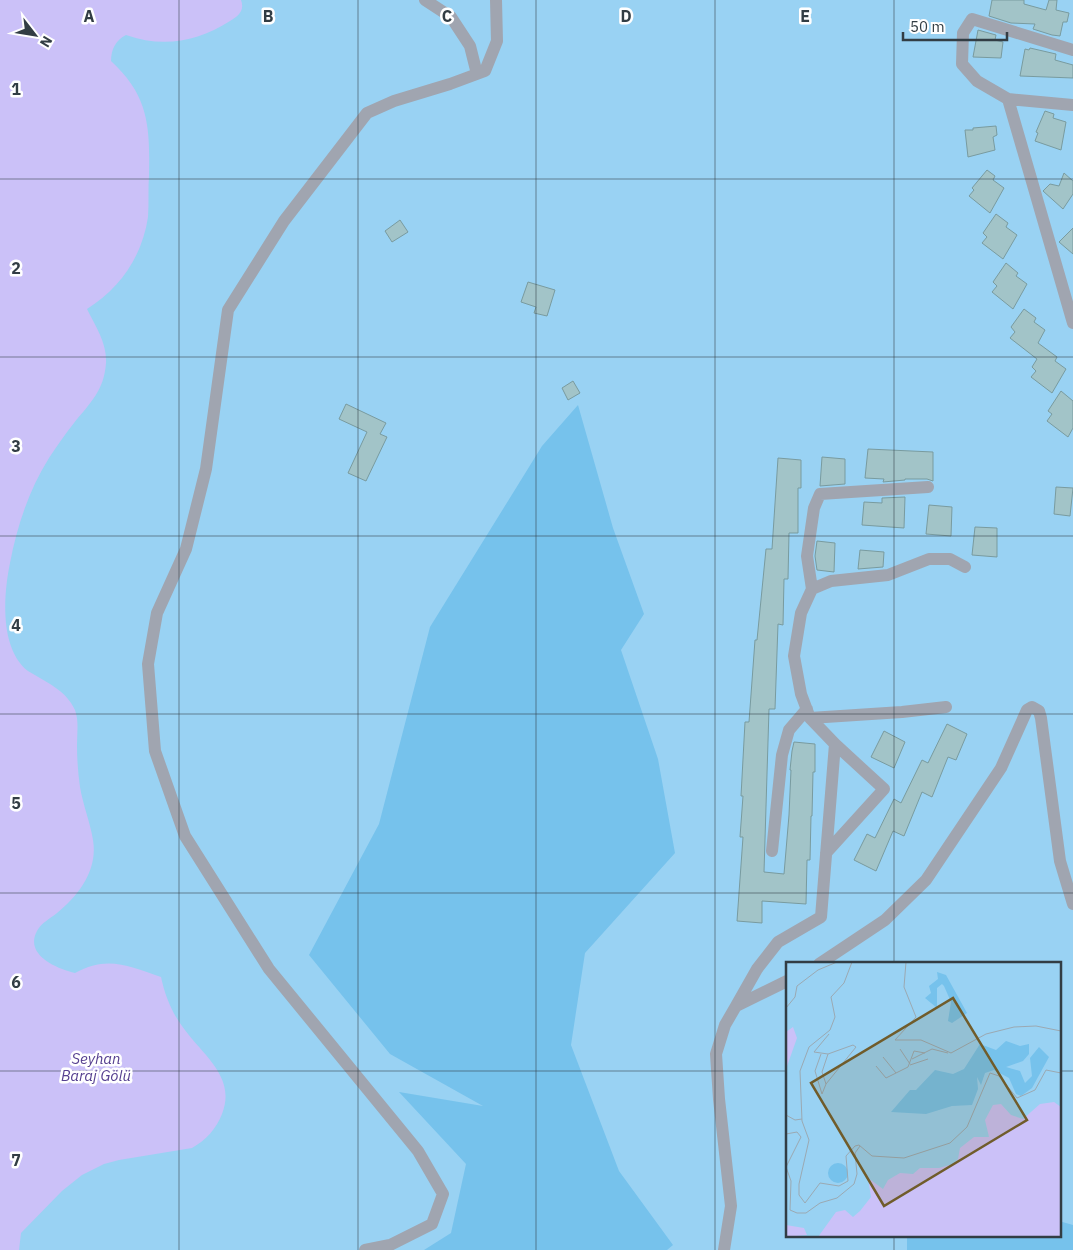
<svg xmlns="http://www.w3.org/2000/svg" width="1073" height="1250" font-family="'IBM Plex Sans',sans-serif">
  <rect width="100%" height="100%" fill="#e1f1fc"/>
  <!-- green -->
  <path fill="#99d2f3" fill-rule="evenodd" d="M 0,0 L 1073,0 L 1073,1250 L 0,1250 ZM 787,964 L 1059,964 L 1059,1236 L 787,1236 Z"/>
  <!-- forest -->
  <path fill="#76c2ec" d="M 578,405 L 613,528 L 644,614 L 621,650 L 658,759 L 675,853 L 585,953 L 571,1045 L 619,1171 L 673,1245 L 667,1250 L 424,1250 L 451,1233 L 466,1164 L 399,1092 L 483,1106 L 390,1054 L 309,955 L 379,824 L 430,627 L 542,446 Z
    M 1059,1221 L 1073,1225 L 1073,1250 L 907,1250 L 907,1236 L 1059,1236 Z"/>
  <!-- water -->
  <path fill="#cbc1f8" d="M 0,0 L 241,0 C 245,11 238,16 230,21 C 197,42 163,48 126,35 C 116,40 111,49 111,61 C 149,96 150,127 149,175 C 148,189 149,203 148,217 C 142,257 120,288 87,309 C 96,327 107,343 106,363 C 104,391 90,403 74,423 C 65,434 57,446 49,458 C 29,490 17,526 10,563 C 3,597 0,649 28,671 C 46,682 66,690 75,710 C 79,721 77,733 77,745 C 77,759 78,773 80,787 C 83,805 90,822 93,840 C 98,870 79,895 57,913 C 51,918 41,923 37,931 C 24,955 57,969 75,973 C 107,955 129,966 161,977 C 165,995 171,1011 182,1026 C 201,1054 237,1076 222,1114 C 216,1129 206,1140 192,1148 L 119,1160 L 104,1164 L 82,1175 L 62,1191 L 21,1233 L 19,1250 L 0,1250 Z"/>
  <!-- building -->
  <path fill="#a2c4c8" stroke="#799b9f" d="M 992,0 L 1024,0 L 1024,4 L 1046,10 L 1049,0 L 1057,0 L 1056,10 L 1069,13 L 1067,22 L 1063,22 L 1060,36 L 1052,35 L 1033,29 L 1035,24 L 1011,23 L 989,16 Z
    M 978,30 L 996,35 L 995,40 L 1003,42 L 1001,58 L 973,57 Z
    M 1030,48 L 1056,54 L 1055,60 L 1073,65 L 1073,78 L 1020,76 L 1025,49 L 1029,50 Z
    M 1045,111 L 1054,114 L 1053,118 L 1066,122 L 1061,150 L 1035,141 L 1038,133 L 1036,132 Z
    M 996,126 L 997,135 L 993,137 L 995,150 L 968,157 L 965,130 L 973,130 L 973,128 Z
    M 987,170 L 995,176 L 993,180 L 1004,188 L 990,213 L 969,196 L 974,190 L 972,188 Z
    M 1064,173 L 1073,181 L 1073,194 L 1063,209 L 1043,191 L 1050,184 L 1059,186 Z
    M 996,214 L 1008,223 L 1006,227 L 1017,235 L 1003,259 L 982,243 L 987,237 L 983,233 Z
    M 400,220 L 408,232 L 392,242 L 385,231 Z
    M 1073,228 L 1073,254 L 1059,242 Z
    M 1006,263 L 1018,273 L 1016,276 L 1027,284 L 1013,309 L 992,292 L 997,286 L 993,282 Z
    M 528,282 L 555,290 L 547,316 L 534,313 L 536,307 L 521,302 Z
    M 1024,309 L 1036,318 L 1034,322 L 1045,330 L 1038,343 L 1057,357 L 1055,361 L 1066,369 L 1052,393 L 1031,377 L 1036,371 L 1032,367 L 1037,359 L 1010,338 L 1015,332 L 1011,327 Z
    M 573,381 L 580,393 L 568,400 L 562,388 Z
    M 1061,391 L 1073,401 L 1073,428 L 1068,437 L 1047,421 L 1052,414 L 1048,411 Z
    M 346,404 L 386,423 L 380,434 L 387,437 L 366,481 L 348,473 L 367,432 L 339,419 Z
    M 868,449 L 933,452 L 933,481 L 927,479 L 905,479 L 905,480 L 883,482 L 884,479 L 865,478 Z
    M 822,457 L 845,459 L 845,484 L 820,486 Z
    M 778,458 L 801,460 L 801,488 L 798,488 L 798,533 L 789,533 L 788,579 L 784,579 L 783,625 L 778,624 L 775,709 L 769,709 L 764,872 L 784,874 L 789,815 L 791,770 L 790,770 L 792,751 L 794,742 L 815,744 L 815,772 L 813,772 L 812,816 L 811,816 L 810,860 L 807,860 L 806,904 L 762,901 L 762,923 L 737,921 L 743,837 L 740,837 L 743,796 L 741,796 L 745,722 L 749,722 L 755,640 L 757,640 L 766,549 L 772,549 Z
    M 1056,487 L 1073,488 L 1070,516 L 1054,514 Z
    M 905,497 L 904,528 L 862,525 L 864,502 L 882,503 L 882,498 Z
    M 929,505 L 952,507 L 951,536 L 926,534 Z
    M 975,527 L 997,528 L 997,557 L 972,555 Z
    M 817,541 L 835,543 L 834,572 L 817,570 L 815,556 Z
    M 860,550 L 884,552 L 883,567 L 858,569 Z
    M 947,724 L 967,734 L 956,760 L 948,757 L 932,797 L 922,792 L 904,836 L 893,831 L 876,871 L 854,860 L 867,834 L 875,838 L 894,799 L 901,803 L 922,760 L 928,763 Z
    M 884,731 L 905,742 L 894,768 L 871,757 Z"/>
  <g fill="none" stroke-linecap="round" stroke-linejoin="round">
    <!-- minor -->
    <path stroke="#a0a5b0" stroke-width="12" d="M 425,0 L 451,17 L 470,46 L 477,74
      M 1073,50 L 972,19 L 963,33 L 962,64 L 977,81 L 1008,99 L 1073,105
      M 1008,99 L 1073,323
      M 812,589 L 831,581 L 888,575 L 929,559 L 950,559 L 965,567
      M 810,718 L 902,712 L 946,707
      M 772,851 L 782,755 L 789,730 L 807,709
      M 826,853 L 884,789 L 835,744 L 810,718 L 801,694 L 794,656 L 801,613 L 812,589 L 807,556 L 814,508 L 820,494 L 928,487
      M 819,964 L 885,920 L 926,880 L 1001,768 L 1027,710 L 1032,707 L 1039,711 L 1041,718 L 1060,861 L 1073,904
      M 736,1006 L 757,969 L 778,942 L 821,917 L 835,744
      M 365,1250 L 390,1245 L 432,1224 L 443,1194 L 418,1151 L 269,969 L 185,836 L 155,751 L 148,664 L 157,613 L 186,549 L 206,469 L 228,310 L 284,221 L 367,113 L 394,101 L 450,84 L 485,71 L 497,41 L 496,0
      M 724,1250 L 731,1206 L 719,1099 L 716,1054 L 725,1025 L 736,1006 L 787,981"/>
  </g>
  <!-- grid -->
  <path fill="none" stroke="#323d44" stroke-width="1" stroke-opacity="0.55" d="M 179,0 L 179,1250M 358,0 L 358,1250M 536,0 L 536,1250M 715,0 L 715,1250M 894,0 L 894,964M 0,179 L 1073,179M 0,357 L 1073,357M 0,536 L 1073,536M 0,714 L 1073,714M 0,893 L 1073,893M 0,1071 L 787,1071M 1059,1071 L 1073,1071M 894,1236 L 894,1250"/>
  <g text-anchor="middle" stroke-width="5" stroke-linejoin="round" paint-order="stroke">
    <!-- water labels -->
    <g font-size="15" font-style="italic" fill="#564090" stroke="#fff">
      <text x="96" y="1064">Seyhan<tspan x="96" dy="17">Baraj Gölü</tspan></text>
    </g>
  </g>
  <!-- overview -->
  <g transform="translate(786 962)">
    <rect width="275" height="275" fill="#e1f1fc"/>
    <path d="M 0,0 L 275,0 L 275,275 L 0,275 Z" fill="#99d2f3"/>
    <path d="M 151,10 L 160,13 L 181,51 L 166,61 L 162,59 L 165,40 L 158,24 L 156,22 L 151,26 L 151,46 L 139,36 L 145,31 L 143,24 L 152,17 ZM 220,79 L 234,84 L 243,82 L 243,92 L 237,99 L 220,105 L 234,109 L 239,121 L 246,114 L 244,96 L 253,85 L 263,95 L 246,126 L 235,134 L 230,132 L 223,116 L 208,108 L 199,111 L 195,123 L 191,115 L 192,127 L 186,143 L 166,144 L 140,152 L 105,150 L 124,128 L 130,128 L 149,108 L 167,112 L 178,107 L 194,82 L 210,88 ZM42 211a10 10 0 1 1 20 0a10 10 0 1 1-20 0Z" fill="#76c2ec"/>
    <path d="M 7,65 L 11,76 L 0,107 L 0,70 ZM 268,140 L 275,145 L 275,275 L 32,275 L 50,250 L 59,248 L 67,255 L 74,249 L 85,235 L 82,216 L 97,227 L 102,218 L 114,211 L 127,212 L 134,206 L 153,206 L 167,202 L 172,197 L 174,186 L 188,175 L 203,175 L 199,158 L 207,143 L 215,142 L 225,153 L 237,157 L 254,142 ZM 0,263 L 18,266 L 21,273 L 0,275 Z" fill="#cbc1f8"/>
    <path fill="none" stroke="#9ba9b2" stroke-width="1" d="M 66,0 L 58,21 L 45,35 L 49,55 L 44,68 L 23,85 L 14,109 L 16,159 L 23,178 L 13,222 L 13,233 L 19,241 L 34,221 L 53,224 L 62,219 L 60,194 L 69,184 L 73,183 L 86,194 L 118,196 L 164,181 L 181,165 L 204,111 L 213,114 L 231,136 L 249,128 L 260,108 L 275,111M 120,0 L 118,25 L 130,55 L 109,78 L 135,78 L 165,91 L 200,72 L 228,65 L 250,64 L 275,69M 0,46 L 9,35 L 11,24 L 32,8 L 51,0M 114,87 L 124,102M 35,92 L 29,109 L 36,132 L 40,122 L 36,110 L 42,92 L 67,83 L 70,85 L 40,122M 42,92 L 28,90 L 43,72M 97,95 L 110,111M 126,97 L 146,87 L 162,91M 124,103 L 142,97M 90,104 L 100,116 L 122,105 L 128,89 L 139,91M 0,153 L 9,158 L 16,157M 0,172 L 11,170 L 15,175 L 0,205 L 5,219 L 4,248 L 11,251 L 20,251 L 34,241 L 51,236 L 68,222 L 71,212 L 69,191 L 74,184"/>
    <path fill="#705c2b" fill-opacity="0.15" stroke="#705c2b" stroke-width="2.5" d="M 167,36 L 241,158 L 98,244 L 25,121 Z"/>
    <rect width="275" height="275" fill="none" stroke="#323d44" stroke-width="2.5"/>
  </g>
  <g font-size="16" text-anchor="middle" font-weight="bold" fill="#323d44" stroke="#fff" stroke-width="5" stroke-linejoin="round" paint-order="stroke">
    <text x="89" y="22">A</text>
    <text x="268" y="22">B</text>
    <text x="447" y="22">C</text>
    <text x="626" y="22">D</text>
    <text x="805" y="22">E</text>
    <text x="16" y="95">1</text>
    <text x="16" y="274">2</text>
    <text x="16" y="452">3</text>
    <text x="16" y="631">4</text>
    <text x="16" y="809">5</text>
    <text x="16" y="988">6</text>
    <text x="16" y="1166">7</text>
  </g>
  <!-- north arrow -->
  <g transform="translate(35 35) rotate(121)" stroke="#ffffff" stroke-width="4" paint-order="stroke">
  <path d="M0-4L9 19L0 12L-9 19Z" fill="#323d44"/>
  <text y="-8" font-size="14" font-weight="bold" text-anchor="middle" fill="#323d44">N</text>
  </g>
  <!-- scale -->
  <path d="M903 32v8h104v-8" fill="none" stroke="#323d44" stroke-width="2.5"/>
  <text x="910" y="32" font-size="15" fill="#323d44" stroke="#ffffff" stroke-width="4" paint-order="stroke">50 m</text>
</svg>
